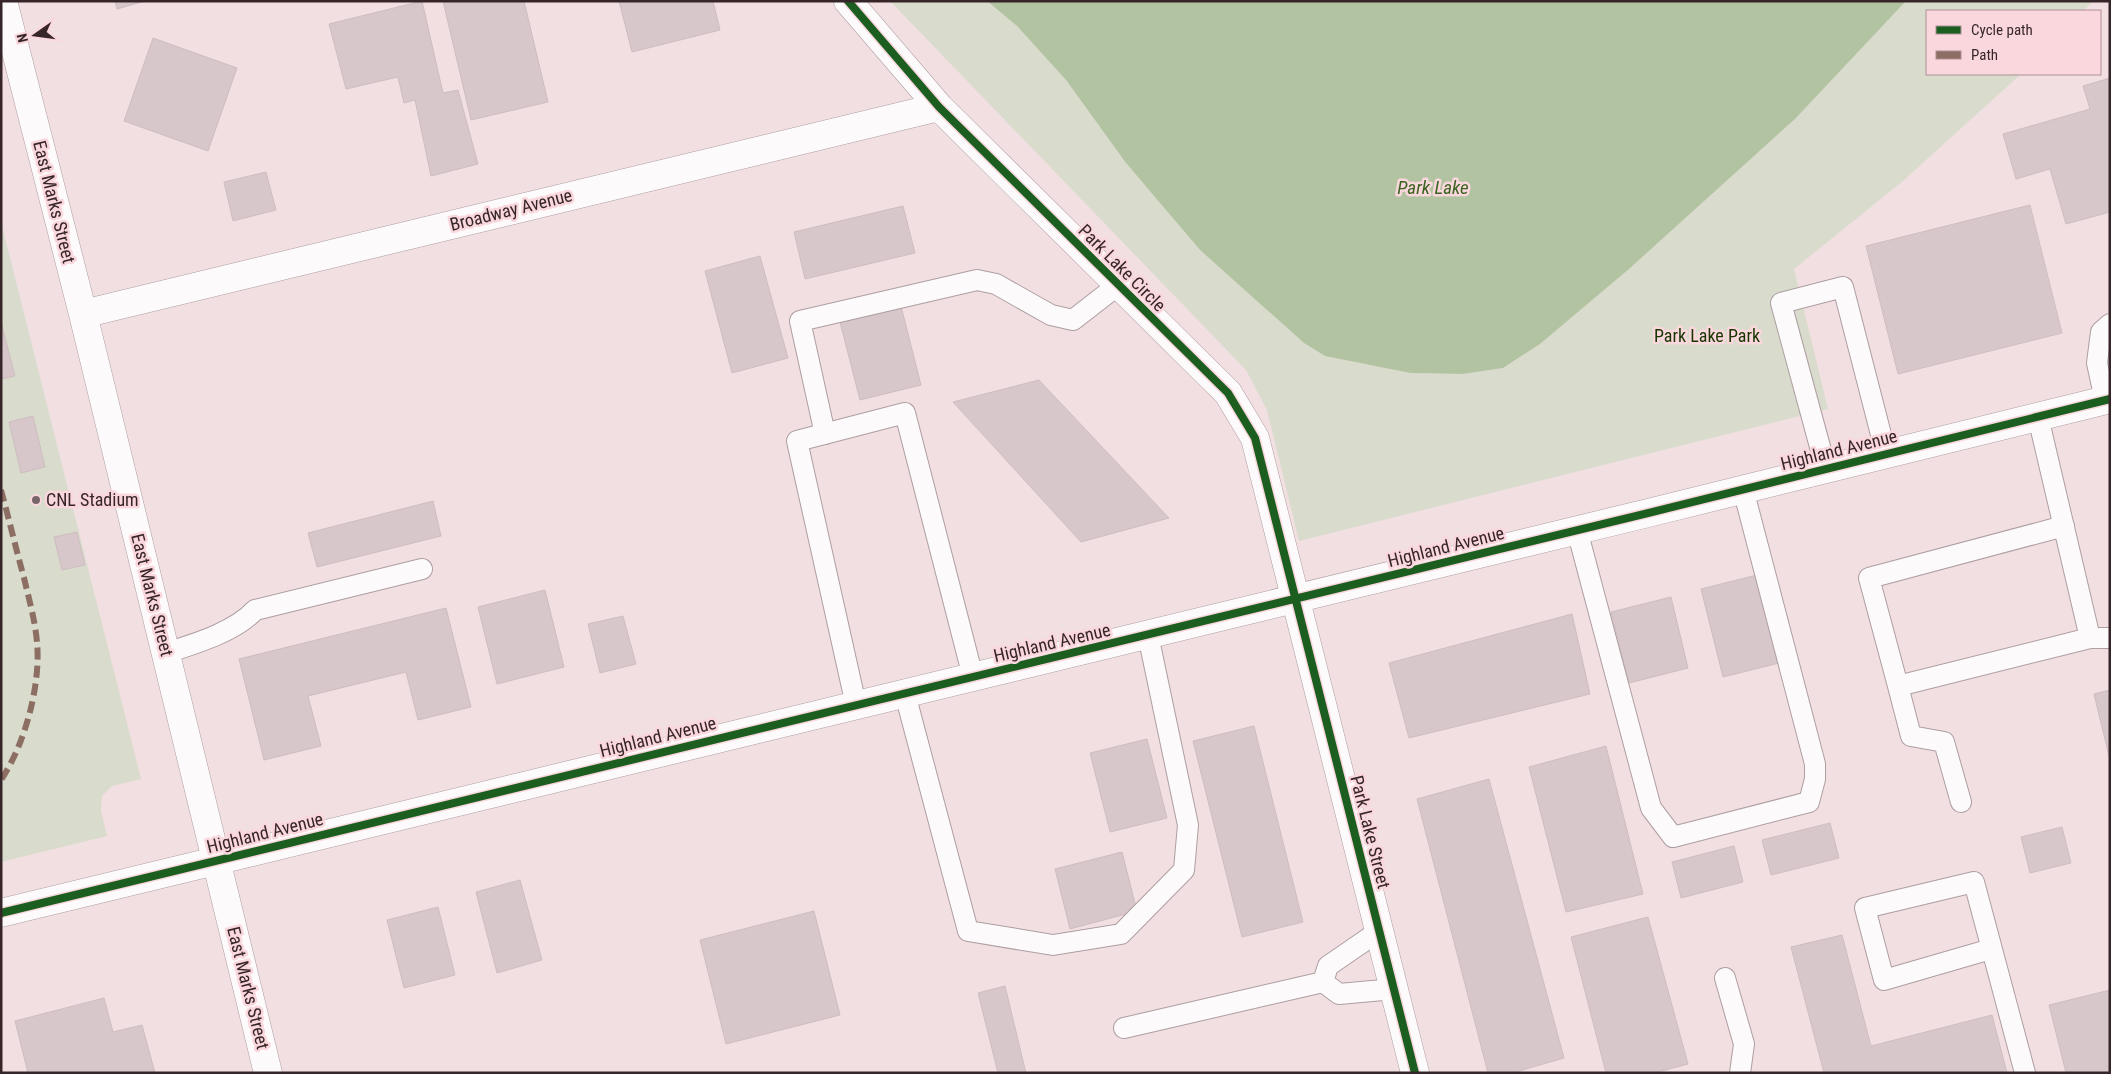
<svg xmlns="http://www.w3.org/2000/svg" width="2111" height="1074" font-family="'Roboto Condensed',sans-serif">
  <rect width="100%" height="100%" fill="#f2dfe2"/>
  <!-- green -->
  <path fill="#d9dccc" d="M 890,1 L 987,1 L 1017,26 L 1066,80 L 1126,163 L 1200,250 L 1304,343 L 1325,356 L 1410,373 L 1463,374 L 1503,368 L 1540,344 L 1629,269 L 1795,119 L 1906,1 L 2093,1 L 2083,11 L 1927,11 L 1927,74 L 2021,74 L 1903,181 L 1794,269 L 1828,409 L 1299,541 L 1267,410 L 1246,370 Z
    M 1,222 L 141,779 L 112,786 L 102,796 L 101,811 L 107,836 L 1,862 Z"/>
  <!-- water -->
  <path fill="#b2c3a2" d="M 987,1 L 1906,1 L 1795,119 L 1629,269 L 1540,344 L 1503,368 L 1463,374 L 1410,373 L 1325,356 L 1304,343 L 1200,250 L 1126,163 L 1066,80 L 1017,26 Z"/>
  <!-- building -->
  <path fill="#d8c7ca" stroke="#cebdc0" d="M 115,1 L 145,1 L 117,9 Z
    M 422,1 L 443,93 L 458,90 L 478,164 L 431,176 L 415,100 L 404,103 L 398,77 L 346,89 L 329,24 Z
    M 443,1 L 524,1 L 548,102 L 471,120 Z
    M 619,1 L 713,1 L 720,30 L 632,52 Z
    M 153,38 L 237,68 L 208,151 L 124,121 Z
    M 2110,78 L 2110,212 L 2066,224 L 2050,169 L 2016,179 L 2003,134 L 2090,109 L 2083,86 Z
    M 266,172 L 276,210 L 233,221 L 224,182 Z
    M 2030,205 L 2062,333 L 1898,374 L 1866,246 Z
    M 903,206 L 915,253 L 805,279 L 794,232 Z
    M 760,256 L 788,358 L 732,373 L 705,271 Z
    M 901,306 L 921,385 L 860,400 L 840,322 Z
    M 1,322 L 15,376 L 1,379 Z
    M 1039,380 L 1169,518 L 1081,542 L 953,402 Z
    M 33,416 L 45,467 L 21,473 L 9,422 Z
    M 433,501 L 441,536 L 317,567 L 308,533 Z
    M 77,532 L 85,565 L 62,570 L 54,537 Z
    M 1757,575 L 1779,663 L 1723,677 L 1701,589 Z
    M 545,590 L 564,667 L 497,684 L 478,607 Z
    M 1671,597 L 1688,668 L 1629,683 L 1611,612 Z
    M 446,608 L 471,707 L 418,720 L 406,672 L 308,696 L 321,746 L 264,760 L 239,659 Z
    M 1572,614 L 1590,694 L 1409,738 L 1389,663 Z
    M 623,616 L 636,664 L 600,673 L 588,624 Z
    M 2110,690 L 2110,760 L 2094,694 Z
    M 1254,726 L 1303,922 L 1242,937 L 1193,741 Z
    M 1147,739 L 1167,818 L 1110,832 L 1090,753 Z
    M 1606,746 L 1643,894 L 1566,912 L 1529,767 Z
    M 1489,779 L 1564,1058 L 1512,1073 L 1488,1073 L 1417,799 Z
    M 1830,823 L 1839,858 L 1771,875 L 1762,840 Z
    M 2062,827 L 2071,863 L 2030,873 L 2021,837 Z
    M 1734,846 L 1743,882 L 1681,898 L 1672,862 Z
    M 1122,852 L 1137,911 L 1070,929 L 1055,869 Z
    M 520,880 L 542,960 L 497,973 L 476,892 Z
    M 438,907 L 455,975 L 404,988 L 387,920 Z
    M 814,911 L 840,1015 L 726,1044 L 700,940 Z
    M 1648,917 L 1688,1064 L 1654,1073 L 1606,1073 L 1571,937 Z
    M 1842,935 L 1871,1046 L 1992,1015 L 2007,1073 L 1824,1073 L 1791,947 Z
    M 1005,986 L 1026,1073 L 998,1073 L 978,993 Z
    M 2110,990 L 2110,1073 L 2066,1073 L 2049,1005 Z
    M 104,998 L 113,1032 L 142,1025 L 155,1073 L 28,1073 L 15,1021 Z"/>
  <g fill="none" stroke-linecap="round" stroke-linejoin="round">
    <defs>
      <path id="service" d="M 2105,400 L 2097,363 L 2101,332 L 2110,324
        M 2038,417 L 2090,638 L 1898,686 L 1869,578 L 2064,526
        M 825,434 L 800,321 L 977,280 L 996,284 L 1051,315 L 1073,320 L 1118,285
        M 1826,469 L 1781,303 L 1843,287 L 1886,454
        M 1577,530 L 1651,808 L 1673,837 L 1809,802 L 1815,779 L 1815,764 L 1743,489
        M 2090,638 L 2110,638
        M 166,653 C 194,644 235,632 255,610 L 422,569
        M 1898,686 L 1911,736 L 1944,742 L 1961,802
        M 905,694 L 968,931 L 1053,945 L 1121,934 L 1184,870 L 1188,825 L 1148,635
        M 856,705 L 797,441 L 905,413 L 973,677
        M 1379,931 L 1328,966 L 1323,982 L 1339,994 L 1394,989
        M 1991,949 L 1884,980 L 1865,908 L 1974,882 L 2025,1073
        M 1725,978 L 1744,1044 L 1740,1073
        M 1124,1028 L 1323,982"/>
      <path id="minor" d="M 3,1 L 83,314 L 268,1073
        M 848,1 L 939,107 L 1228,393 L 1255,438 L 1415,1073
        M 83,314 L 939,107"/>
      <path id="tertiary" d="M 1,913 C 704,740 1408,574 2110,399"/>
    </defs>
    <!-- service casing -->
    <use href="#service" stroke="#ad9ea1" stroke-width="22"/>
    <!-- minor casing -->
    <use href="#minor" stroke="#ad9ea1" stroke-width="29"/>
    <!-- tertiary casing -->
    <use href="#tertiary" stroke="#ad9ea1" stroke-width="29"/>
    <!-- service -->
    <use href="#service" stroke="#fdfafb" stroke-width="20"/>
    <!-- minor -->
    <use href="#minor" stroke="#fdfafb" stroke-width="28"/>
    <!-- tertiary -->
    <use href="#tertiary" stroke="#fdfafb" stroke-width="28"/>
    <!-- quiet -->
    <path stroke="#8d6e63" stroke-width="6" stroke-dasharray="12 6" stroke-linecap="butt" d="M 1,490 C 9,519 16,549 24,578 C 29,599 35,620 37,642 C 41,685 25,744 1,780"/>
    <defs>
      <path id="cycleway" d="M 848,1 L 939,107 L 1228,393 L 1255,438 L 1415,1073
        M 1,913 C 704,740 1408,574 2110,399"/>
    </defs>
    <!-- cycleway casing -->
    <use href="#cycleway" stroke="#fad7dd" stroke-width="11"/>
    <!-- cycleway -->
    <use href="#cycleway" stroke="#1b5e20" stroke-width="8"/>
  </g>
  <!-- markers -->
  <circle fill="#78676a" stroke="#fad7dd" stroke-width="2" cx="36" cy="500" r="5"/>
  <g text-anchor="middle" stroke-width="5" stroke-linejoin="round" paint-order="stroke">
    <!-- street labels -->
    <g font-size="18" fill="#362629" stroke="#fad7dd">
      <text transform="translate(54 202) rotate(76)" y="6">East Marks Street</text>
      <text transform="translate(511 210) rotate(-14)" y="6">Broadway Avenue</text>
      <text transform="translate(1122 268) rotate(45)" y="6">Park Lake Circle</text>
      <text transform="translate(1839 450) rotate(-14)" y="6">Highland Avenue</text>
      <text transform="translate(1446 547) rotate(-14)" y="6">Highland Avenue</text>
      <text transform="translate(152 595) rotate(76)" y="6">East Marks Street</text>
      <text transform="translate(1052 643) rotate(-13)" y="6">Highland Avenue</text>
      <text transform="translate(658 737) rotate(-14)" y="6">Highland Avenue</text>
      <text transform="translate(1370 832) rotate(76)" y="6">Park Lake Street</text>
      <text transform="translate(265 833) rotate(-14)" y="6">Highland Avenue</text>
      <text transform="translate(248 988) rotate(76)" y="6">East Marks Street</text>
    </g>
    <!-- park labels -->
    <g font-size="18" fill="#183501" stroke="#fad7dd">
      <text x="1707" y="342">Park Lake Park</text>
    </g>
    <!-- poi labels -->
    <g font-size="18" fill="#362629" stroke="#fad7dd" text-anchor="start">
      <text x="46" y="506">CNL Stadium</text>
    </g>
    <!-- water labels -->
    <g font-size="19" font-style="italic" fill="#3c6421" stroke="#fad7dd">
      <text x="1433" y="194">Park Lake</text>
    </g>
  </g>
  <!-- border -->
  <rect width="2111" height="1074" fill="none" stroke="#362629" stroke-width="5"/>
  <!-- legend -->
  <rect x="1926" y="10" width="175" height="65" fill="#fad7dd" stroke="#ac9095"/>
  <rect x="1936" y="26" width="25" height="8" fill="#1b5e20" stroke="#ac9095"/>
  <text x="1971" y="35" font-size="15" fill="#362629">Cycle path</text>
  <rect x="1936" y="51" width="25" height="8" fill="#8d6e63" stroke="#ac9095"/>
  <text x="1971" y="60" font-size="15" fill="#362629">Path</text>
  <!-- north arrow -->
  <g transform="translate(35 35) rotate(256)" stroke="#fad7dd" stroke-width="4" paint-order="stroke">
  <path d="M0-4L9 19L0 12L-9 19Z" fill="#362629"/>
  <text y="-8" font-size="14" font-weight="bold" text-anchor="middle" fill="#362629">N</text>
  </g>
</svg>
